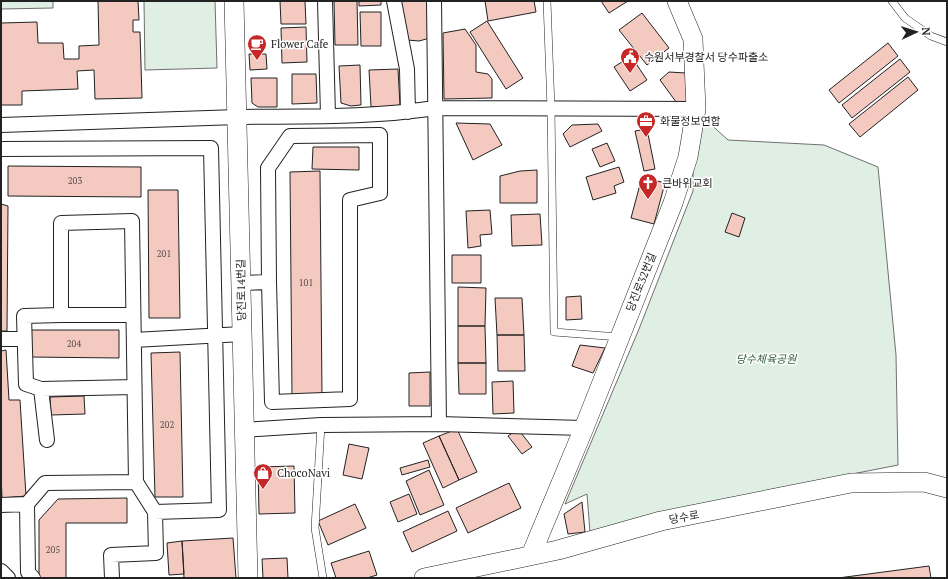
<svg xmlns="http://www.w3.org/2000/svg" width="948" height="579" font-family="'PT Serif','Noto Sans KR',serif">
  <rect width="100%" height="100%" fill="#fff"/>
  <!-- green -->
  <path fill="#e0efe3" stroke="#6f6f6f" d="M 1,1 L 53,1 L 53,8 L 1,9 Z
    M 144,1 L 215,1 L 217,68 L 145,70 Z
    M 704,118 L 728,140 L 824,145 L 878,167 L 896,355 L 898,465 L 771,490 L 590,532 L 587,494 L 565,504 L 639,329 L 693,191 L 693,170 Z"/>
  <!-- building -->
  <path fill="#f3c9c0" stroke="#222" d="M 98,1 L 138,1 L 139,20 L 133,20 L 133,32 L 140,32 L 142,98 L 95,99 L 94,70 L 77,71 L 78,89 L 22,91 L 22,105 L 1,105 L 1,23 L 37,22 L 38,43 L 63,43 L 64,59 L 79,59 L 79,46 L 99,45 Z
    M 280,1 L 305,1 L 306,24 L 281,24 Z
    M 334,1 L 357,1 L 358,45 L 335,45 Z
    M 359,1 L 381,1 L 381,5 L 359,6 Z
    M 400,1 L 430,1 L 430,38 L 419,41 L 407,40 Z
    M 485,1 L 534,1 L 536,12 L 488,21 Z
    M 601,1 L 628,1 L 609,13 Z
    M 360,12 L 381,12 L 381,46 L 361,46 Z
    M 642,13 L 669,48 L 647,65 L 619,30 Z
    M 487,21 L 523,78 L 506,89 L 470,32 Z
    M 306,27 L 307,62 L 282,63 L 281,28 Z
    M 465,29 L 476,45 L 476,72 L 488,74 L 492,79 L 492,98 L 444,99 L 443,33 Z
    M 888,43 L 898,56 L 839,103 L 829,90 Z
    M 249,54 L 266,54 L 267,69 L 250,70 Z
    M 631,56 L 647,80 L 630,91 L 614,67 Z
    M 900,59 L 910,72 L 852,118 L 842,105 Z
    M 360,65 L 361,105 L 351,106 L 341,103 L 339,66 Z
    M 398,69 L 400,106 L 371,107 L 369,70 Z
    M 669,72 L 686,73 L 688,100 L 679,106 L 660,80 Z
    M 292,74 L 316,74 L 317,103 L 292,104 Z
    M 908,77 L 918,90 L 860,137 L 849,124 Z
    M 251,78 L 277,78 L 277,107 L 258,107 L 252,103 Z
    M 456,123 L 490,124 L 502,145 L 473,160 Z
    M 598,124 L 602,131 L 570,147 L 563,134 L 572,125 Z
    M 647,129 L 655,169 L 644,171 L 635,131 Z
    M 607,143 L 615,161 L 600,167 L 592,149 Z
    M 313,147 L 359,147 L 359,170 L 312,169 Z
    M 8,166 L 141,167 L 141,197 L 8,196 Z
    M 619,167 L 624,182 L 614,186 L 616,193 L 593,200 L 586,177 Z
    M 537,170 L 537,203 L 500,203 L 500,176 L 520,171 Z
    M 320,171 L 322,395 L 292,395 L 290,172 Z
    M 642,177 L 665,183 L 654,224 L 631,218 Z
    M 148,190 L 178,190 L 180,318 L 149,318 Z
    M 1,204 L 8,206 L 7,331 L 1,331 Z
    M 490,210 L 492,234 L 480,235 L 481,246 L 468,248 L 466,211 Z
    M 732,213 L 745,218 L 739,237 L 725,232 Z
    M 540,214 L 542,245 L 512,246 L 511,215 Z
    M 452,255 L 481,255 L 481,283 L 452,283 Z
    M 458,287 L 486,288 L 485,326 L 458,326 Z
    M 581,296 L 582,319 L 566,320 L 566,297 Z
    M 495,298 L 522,298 L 524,335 L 497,335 Z
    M 458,326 L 485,326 L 486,363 L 458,363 Z
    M 29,330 L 119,330 L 119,358 L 29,357 Z
    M 497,335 L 524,335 L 525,371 L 498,371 Z
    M 580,345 L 605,348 L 593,373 L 572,366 Z
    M 6,350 L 9,400 L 20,400 L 26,496 L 2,498 L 1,473 L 1,351 Z
    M 180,352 L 183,497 L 155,497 L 151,353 Z
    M 458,363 L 486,363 L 486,394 L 459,394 Z
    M 430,372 L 430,406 L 409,406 L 409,373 Z
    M 513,381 L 514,413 L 493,414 L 492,382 Z
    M 84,396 L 85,414 L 51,415 L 50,397 Z
    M 457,429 L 477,472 L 459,480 L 439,436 Z
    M 518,429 L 532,447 L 522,454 L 508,436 Z
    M 439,436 L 459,480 L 443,488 L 423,443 Z
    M 349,444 L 369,448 L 362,479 L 343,475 Z
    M 428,460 L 430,467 L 402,475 L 400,468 Z
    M 294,466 L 295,513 L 259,514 L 258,467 Z
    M 429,470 L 444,505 L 420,515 L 406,481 Z
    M 509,483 L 521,508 L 468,533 L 456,508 Z
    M 409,494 L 417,514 L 398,522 L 390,502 Z
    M 127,498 L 127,523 L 66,523 L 66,578 L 39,578 L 39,520 L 58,499 Z
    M 582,502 L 585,532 L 568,534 L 564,514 Z
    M 355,504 L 366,528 L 328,545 L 318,521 Z
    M 448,511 L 457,531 L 412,552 L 403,532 Z
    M 233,538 L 236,578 L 184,578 L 182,541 Z
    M 182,541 L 184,574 L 169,575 L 167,543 Z
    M 369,551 L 377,575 L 367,578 L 336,578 L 331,563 Z
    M 287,558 L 288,578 L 263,578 L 262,559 Z
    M 929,566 L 931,578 L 838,578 Z"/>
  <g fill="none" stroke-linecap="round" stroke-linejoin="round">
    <defs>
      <path id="lane" d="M 547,1 L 551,108 L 554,332 L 619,337
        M 892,1 L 905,18 L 931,36 L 947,42
        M 321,425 L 315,528 L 323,578"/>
      <path id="street" d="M 325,1 L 328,116
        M 394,1 L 407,69 L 408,112
        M 434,1 L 439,424
        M 1,125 C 80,122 159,119 238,117 C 304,116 370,118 435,108 L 696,109
        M 1,149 L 211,148 L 219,510 L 155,512
        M 241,283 L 269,282 L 268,168 L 290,136 L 380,135 L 380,193 L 350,200 L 350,399 L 272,402 L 269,282
        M 61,315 L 133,315
        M 1,339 L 24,339
        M 134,340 L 242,334
        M 41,389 L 134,387
        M 244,430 L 321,425 L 439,424 L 584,428
        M 47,440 L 41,389 L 26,384 L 24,316 L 61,315 L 61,223 L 132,221 L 136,482 L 155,512 L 156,553 L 111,555 L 112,578
        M 1,505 L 27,504
        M 1,571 L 8,578
        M 33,578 L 28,572 L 27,504 L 45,483 L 136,482"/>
      <path id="secondary" d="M 234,1 L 248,578
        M 531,555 L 584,428 L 673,203 L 688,157 L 696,109 L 693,39 L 677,1
        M 424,578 L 558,550 L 661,521 L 851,483 L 924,482 L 947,488"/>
    </defs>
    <!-- lane casing -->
    <use href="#lane" stroke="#222" stroke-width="8"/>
    <!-- street casing -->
    <use href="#street" stroke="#222" stroke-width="16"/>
    <!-- secondary casing -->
    <use href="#secondary" stroke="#222" stroke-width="20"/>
    <!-- lane -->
    <use href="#lane" stroke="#fff" stroke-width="7"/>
    <!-- street -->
    <use href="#street" stroke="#fff" stroke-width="14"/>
    <!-- secondary -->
    <use href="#secondary" stroke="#fff" stroke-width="19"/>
  </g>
  <!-- icons -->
  <defs>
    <symbol id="cafe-pin" viewBox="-11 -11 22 30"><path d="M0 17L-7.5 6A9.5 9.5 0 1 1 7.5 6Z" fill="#c62828" stroke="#fff"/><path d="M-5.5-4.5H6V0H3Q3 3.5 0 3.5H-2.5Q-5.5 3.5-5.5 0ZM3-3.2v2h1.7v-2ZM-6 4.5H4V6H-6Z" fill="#fff"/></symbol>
    <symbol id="civic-pin" viewBox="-11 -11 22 30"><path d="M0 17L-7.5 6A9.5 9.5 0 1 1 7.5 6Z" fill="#c62828" stroke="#fff"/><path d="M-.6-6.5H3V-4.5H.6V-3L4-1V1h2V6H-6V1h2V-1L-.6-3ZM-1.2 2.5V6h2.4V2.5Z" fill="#fff"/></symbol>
    <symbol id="office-pin" viewBox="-11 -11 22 30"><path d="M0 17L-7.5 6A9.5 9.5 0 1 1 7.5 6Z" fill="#c62828" stroke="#fff"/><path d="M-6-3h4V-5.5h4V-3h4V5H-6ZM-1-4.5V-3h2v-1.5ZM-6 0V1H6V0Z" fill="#fff"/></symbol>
    <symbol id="church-pin" viewBox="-11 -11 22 30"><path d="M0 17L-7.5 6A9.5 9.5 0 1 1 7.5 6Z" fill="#c62828" stroke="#fff"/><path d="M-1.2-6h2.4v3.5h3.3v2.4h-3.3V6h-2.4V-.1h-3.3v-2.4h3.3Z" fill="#fff"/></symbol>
    <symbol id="shop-pin" viewBox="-11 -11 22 30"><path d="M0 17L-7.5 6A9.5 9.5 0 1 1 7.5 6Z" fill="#c62828" stroke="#fff"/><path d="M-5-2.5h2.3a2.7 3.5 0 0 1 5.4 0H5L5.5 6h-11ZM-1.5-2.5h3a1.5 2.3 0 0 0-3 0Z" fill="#fff"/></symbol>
  </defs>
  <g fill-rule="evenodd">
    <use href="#cafe-pin" x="246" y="33" width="22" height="30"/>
    <use href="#civic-pin" x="619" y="46" width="22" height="30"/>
    <use href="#office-pin" x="635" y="110" width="22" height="30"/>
    <use href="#church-pin" x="637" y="172" width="22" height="30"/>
    <use href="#shop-pin" x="252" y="462" width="22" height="30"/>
  </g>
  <g text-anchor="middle" stroke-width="3" stroke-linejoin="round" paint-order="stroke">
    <!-- number labels -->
    <g font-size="9" fill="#564c4a">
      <text x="75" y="184">203</text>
      <text x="164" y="257">201</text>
      <text x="306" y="286">101</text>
      <text x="74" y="347">204</text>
      <text x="167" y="428">202</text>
      <text x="53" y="553">205</text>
    </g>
    <!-- poi labels -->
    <g font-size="11" fill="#222" stroke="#fff" text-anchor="start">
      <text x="271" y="48">Flower Cafe</text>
      <text x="644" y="61">수원서부경찰서 당수파출소</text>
      <text x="660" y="125">화물정보연합</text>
      <text x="662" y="187">큰바위교회</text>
      <text x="277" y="477">ChocoNavi</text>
    </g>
    <!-- street labels -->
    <g font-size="11" fill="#222" stroke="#fff">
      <text transform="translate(641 282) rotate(-68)" y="4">당진로32번길</text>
      <text transform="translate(241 290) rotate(-91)" y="4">당진로14번길</text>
      <text transform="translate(684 517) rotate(-11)" y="4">당수로</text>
    </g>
    <!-- park labels -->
    <g font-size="11" font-style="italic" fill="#2f5e38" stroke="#fff">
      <text x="766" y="363">당수체육공원</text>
    </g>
  </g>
  <!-- border -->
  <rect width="948" height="579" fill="none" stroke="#222222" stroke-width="4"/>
  <!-- north arrow -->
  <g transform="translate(916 32) rotate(86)" stroke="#ffffff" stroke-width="3" paint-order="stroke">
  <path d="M0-3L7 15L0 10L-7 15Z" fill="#222222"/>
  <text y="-6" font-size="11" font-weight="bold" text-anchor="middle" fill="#222222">N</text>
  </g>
</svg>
